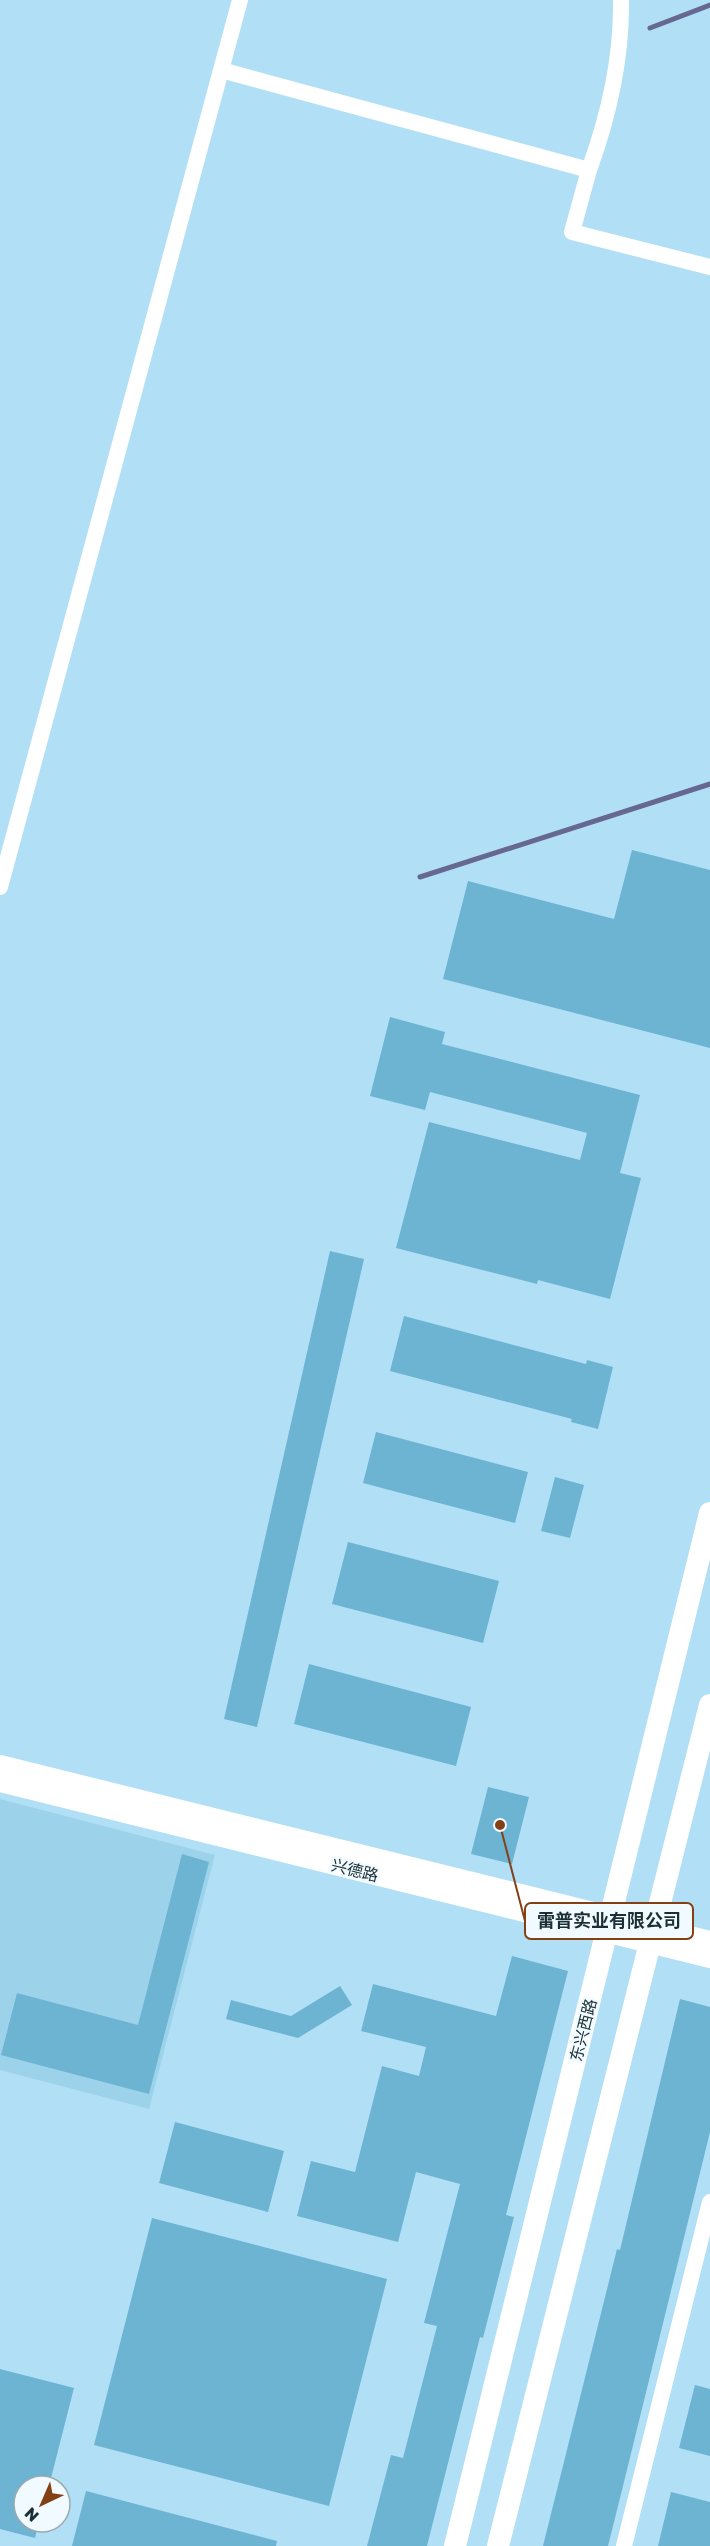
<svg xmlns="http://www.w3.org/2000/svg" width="710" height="2546" font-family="'Golos Text','Noto Sans SC',sans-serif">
  <rect width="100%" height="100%" fill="#b1e0f6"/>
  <!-- built -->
  <path fill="#9cd3eb" d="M 0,1799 L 215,1855 L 149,2109 L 0,2070 Z"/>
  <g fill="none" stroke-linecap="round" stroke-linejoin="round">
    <!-- stream -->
    <path stroke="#676892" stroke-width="5" d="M 650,28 L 710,5
      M 420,877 L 710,784"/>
  </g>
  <!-- building -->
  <path fill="#6db3d2" d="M 632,850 L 710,870 L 710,1048 L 443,979 L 468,881 L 614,919 Z
    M 390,1017 L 445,1032 L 442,1044 L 640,1095 L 620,1173 L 641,1178 L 610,1299 L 538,1280 L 537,1284 L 396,1248 L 429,1122 L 580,1160 L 587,1133 L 430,1092 L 425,1110 L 370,1096 Z
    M 330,1251 L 364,1259 L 257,1727 L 224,1719 Z
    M 404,1316 L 586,1364 L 587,1360 L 613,1367 L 598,1429 L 571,1422 L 572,1419 L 390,1371 Z
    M 376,1432 L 528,1472 L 515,1523 L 363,1483 Z
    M 555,1477 L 584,1485 L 570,1538 L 541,1531 Z
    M 348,1542 L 499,1581 L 483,1643 L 332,1604 Z
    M 309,1664 L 471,1707 L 456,1766 L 294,1724 Z
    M 488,1787 L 529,1797 L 512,1864 L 471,1854 Z
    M 182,1854 L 209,1862 L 149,2094 L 1,2055 L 17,1993 L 138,2025 Z
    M 512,1956 L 568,1971 L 506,2215 L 514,2217 L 483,2338 L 480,2337 L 427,2546 L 367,2546 L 391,2455 L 403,2458 L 437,2326 L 424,2323 L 460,2184 L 416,2172 L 398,2242 L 297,2216 L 311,2161 L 355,2172 L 382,2066 L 419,2076 L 426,2047 L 361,2031 L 373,1984 L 496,2016 Z
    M 340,1986 L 352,2005 L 298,2038 L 226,2019 L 231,2000 L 291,2016 Z
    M 680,1999 L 710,2007 L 710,2132 L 623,2486 L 608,2546 L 543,2546 L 617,2249 L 620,2250 Z
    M 175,2122 L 284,2151 L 268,2212 L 159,2183 Z
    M 152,2218 L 387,2279 L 329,2506 L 94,2445 Z
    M 0,2369 L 74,2388 L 49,2486 L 24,2486 L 24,2522 L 39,2522 L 35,2538 L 0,2529 Z
    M 695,2385 L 710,2389 L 710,2456 L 679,2448 Z
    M 86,2491 L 277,2541 L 276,2546 L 72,2546 Z
    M 671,2492 L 710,2502 L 710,2546 L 658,2546 Z"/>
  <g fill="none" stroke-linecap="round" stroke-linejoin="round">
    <!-- minor -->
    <path stroke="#fff" stroke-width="16" d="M 221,70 L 589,170 L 572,232 L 710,267
      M 589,170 C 609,115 622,59 621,0
      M 0,887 L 240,0
      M 624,2546 L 710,2202"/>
    <!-- tertiary -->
    <path stroke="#fff" stroke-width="20" d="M 0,1765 L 710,1941
      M 0,1782 L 710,1958"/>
    <!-- secondary -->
    <path stroke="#fff" stroke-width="22" d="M 455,2546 L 710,1513
      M 498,2546 L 710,1705"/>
  </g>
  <g text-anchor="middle" stroke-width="5" stroke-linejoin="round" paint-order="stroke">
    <!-- street labels -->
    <g font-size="16" fill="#1c2f37" stroke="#f1fbff">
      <text transform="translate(355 1870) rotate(14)" y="6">兴德路</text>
      <text transform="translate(583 2030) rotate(-76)" y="6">东兴西路</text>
    </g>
  </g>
  <!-- callouts -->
  <path fill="none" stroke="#844015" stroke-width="2" d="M500 1825L525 1921"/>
  <circle fill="#844015" stroke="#f1fbff" stroke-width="2" cx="500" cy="1825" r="6"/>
  <rect fill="#f1fbff" stroke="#844015" stroke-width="2" x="525" y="1903" width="168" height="36" rx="6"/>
  <g font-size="18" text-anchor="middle" font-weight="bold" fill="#1c2f37">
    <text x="609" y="1927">雷普实业有限公司</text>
  </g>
  <!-- north arrow -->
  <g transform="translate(42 2504) rotate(224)"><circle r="28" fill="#f1fbff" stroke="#9ca9af" stroke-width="1.5"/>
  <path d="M0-4.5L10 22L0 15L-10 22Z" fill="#844015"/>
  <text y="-9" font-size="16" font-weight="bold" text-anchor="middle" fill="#1c2f37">N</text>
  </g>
</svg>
